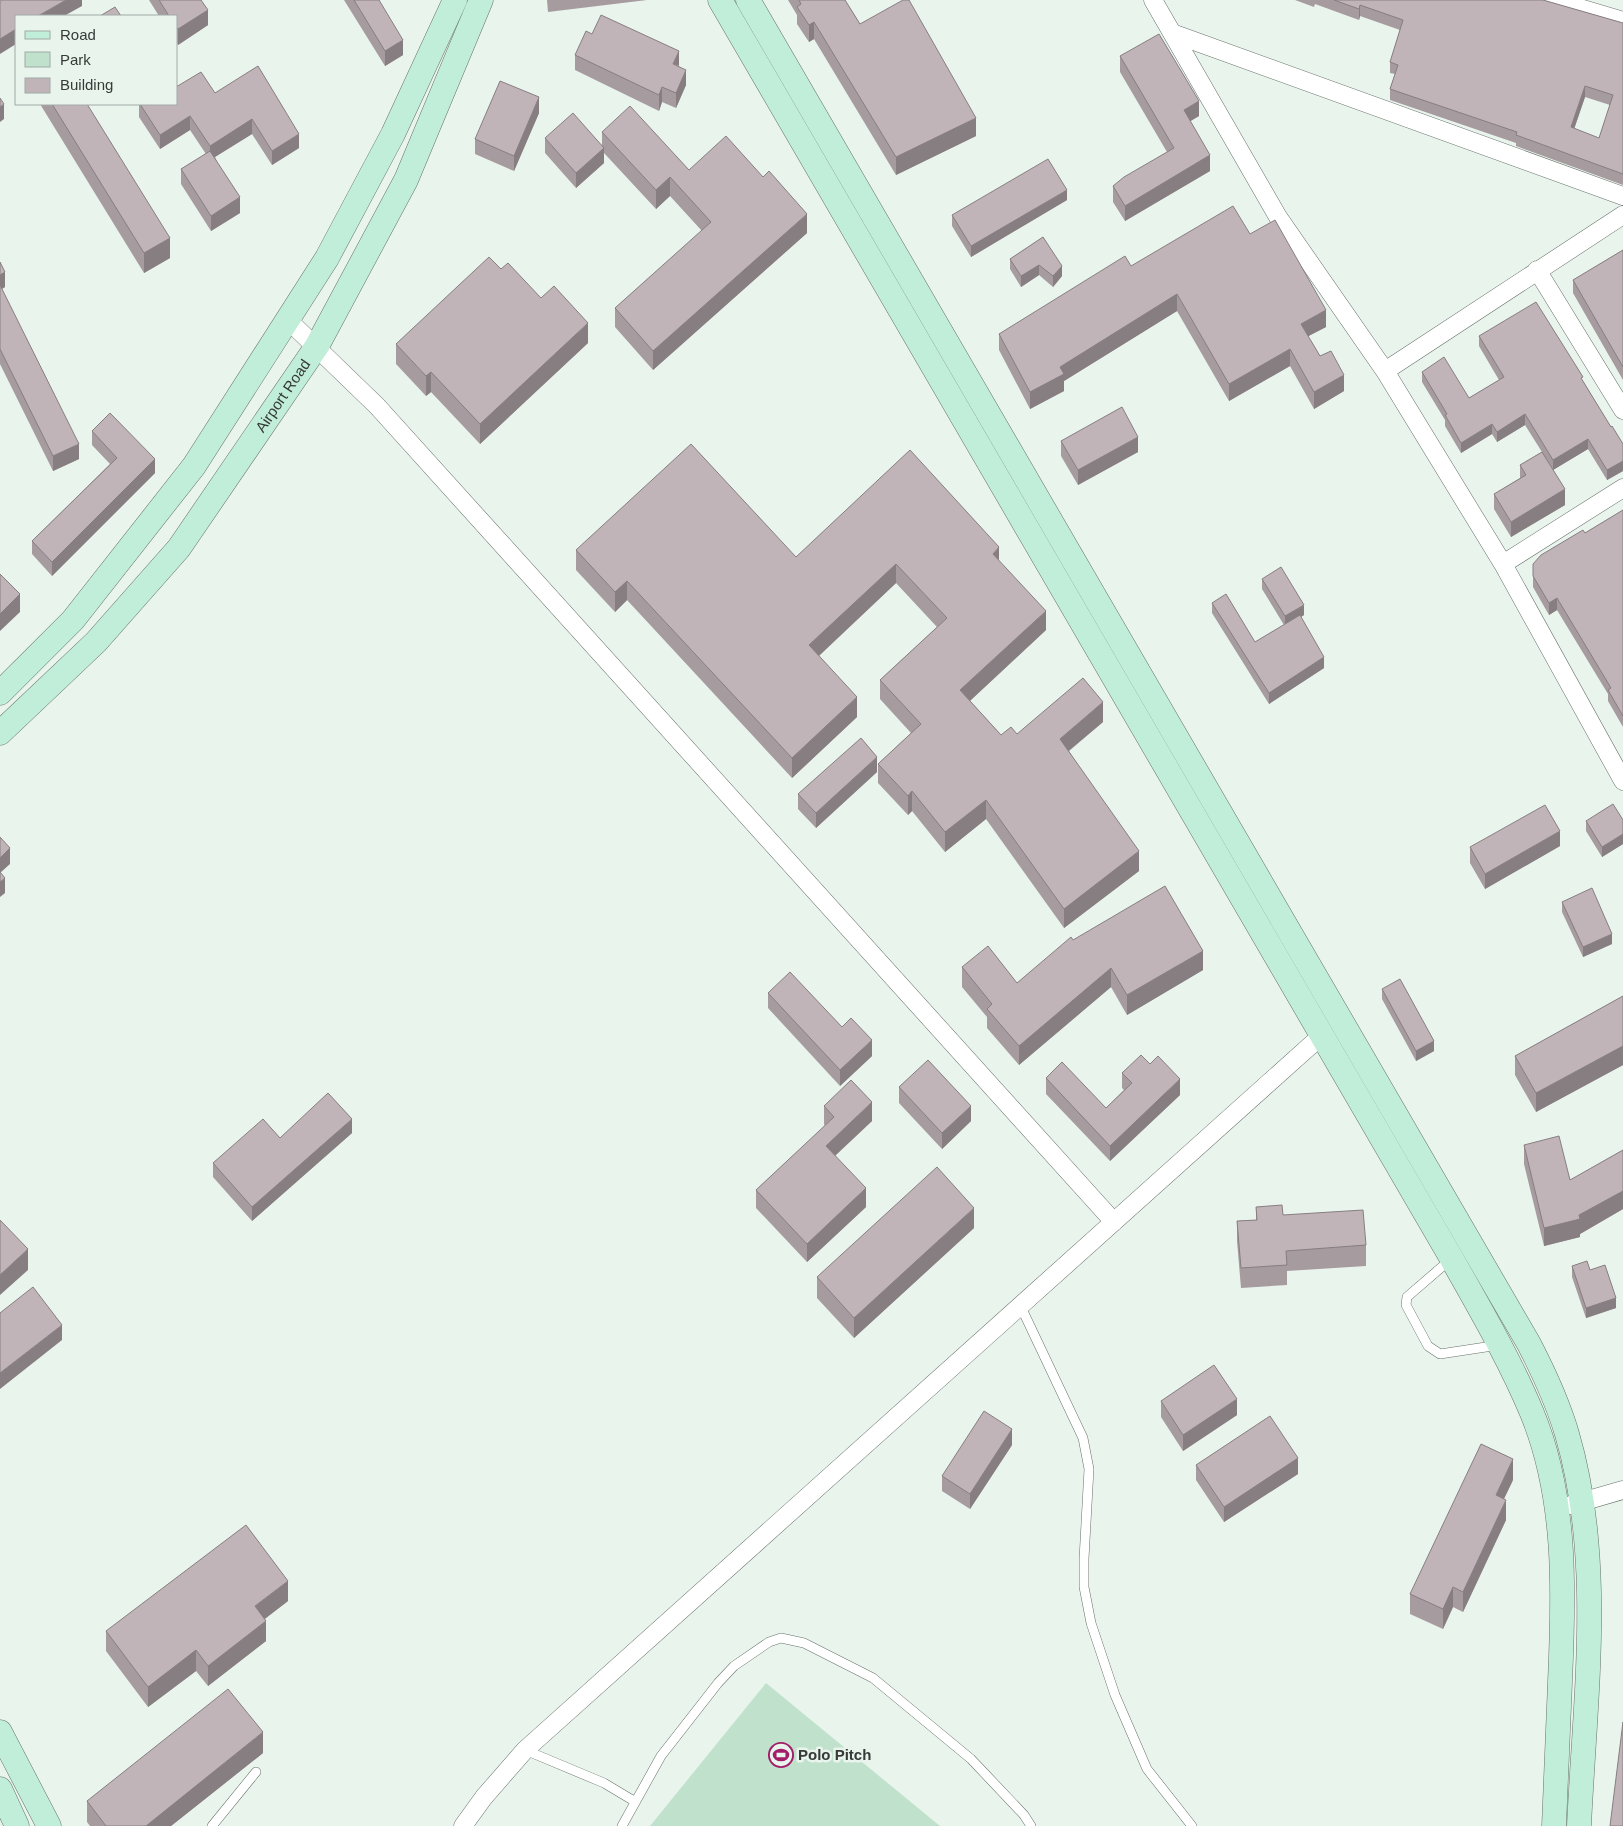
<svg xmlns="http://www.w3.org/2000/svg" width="1623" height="1826" font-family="Arial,sans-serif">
  <rect width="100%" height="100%" fill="#e9f4ed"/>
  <!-- green -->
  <path fill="#c0e2cc" d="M 766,1683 L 940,1826 L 650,1826 Z"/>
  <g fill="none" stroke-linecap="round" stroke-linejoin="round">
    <defs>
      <path id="lane" d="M 1451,1259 L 1407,1297 L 1406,1305 L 1428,1346 L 1440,1354 L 1499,1345
        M 1021,1307 L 1083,1438 L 1089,1469 L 1084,1559 L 1084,1587 L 1091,1623 L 1115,1695 L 1147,1769 L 1192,1826
        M 525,1750 L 604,1783 L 634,1801
        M 212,1826 L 256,1772
        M 622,1826 L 661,1756 L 718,1683 L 734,1666 L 769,1642 L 781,1638 L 804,1643 L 873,1678 L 971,1759 L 1024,1815 L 1031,1826"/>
      <path id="street" d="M 1153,0 L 1278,217 L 1385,371 L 1503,564 L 1623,781
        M 1553,0 L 1623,21
        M 1172,33 L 1623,196
        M 1537,270 L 1623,410
        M 288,320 L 377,406 L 1114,1222
        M 1385,371 L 1623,215
        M 1503,564 L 1623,488
        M 1571,1505 L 1623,1490
        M 463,1826 L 484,1797 L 525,1750 L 1321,1036"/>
      <g id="secondary">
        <path d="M 720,0 L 1452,1259 C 1480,1309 1510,1360 1532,1413 C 1567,1498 1564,1593 1560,1682 C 1558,1730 1556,1778 1554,1826"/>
        <path d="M 748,0 L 1529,1344 C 1544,1373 1558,1403 1567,1434 C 1604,1560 1585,1697 1579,1826"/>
        <path d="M 0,693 L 73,620 L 194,466 L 327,258 L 393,134 L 455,0"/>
        <path id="s1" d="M 0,733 L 96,642 L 179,548 L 317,346 L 406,180 L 481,0"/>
        <path d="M 0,1732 L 49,1826"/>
        <path d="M 0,1789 L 17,1826"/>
      </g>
    </defs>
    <!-- lane casing -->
    <use href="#lane" stroke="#68726b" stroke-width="10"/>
    <!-- street casing -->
    <use href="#street" stroke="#68726b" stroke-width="19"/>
    <!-- secondary casing -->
    <use href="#secondary" stroke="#68726b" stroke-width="25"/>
    <!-- lane -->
    <use href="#lane" stroke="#fff" stroke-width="9"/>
    <!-- street -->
    <use href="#street" stroke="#fff" stroke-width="18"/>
    <!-- secondary -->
    <use href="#secondary" stroke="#c1eed8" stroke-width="24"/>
  </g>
  <!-- wall -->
  <path fill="#a69b9f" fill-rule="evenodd" d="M 149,0 L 201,0 L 208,25 L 178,45 L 176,42 L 176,16 L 159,16 Z
    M 344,0 L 379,0 L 403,55 L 385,66 Z
    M 547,0 L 647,0 L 548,12 Z
    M 788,0 L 845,0 L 860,24 L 976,136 L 896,175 L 814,39 L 809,42 L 797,24 L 797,15 Z
    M 1295,0 L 1543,0 L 1623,23 L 1623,185 L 1516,146 L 1516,143 L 1390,100 L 1390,89 L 1395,74 L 1390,73 L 1390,62 L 1400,30 L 1360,16 L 1359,20 L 1315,4 L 1314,7 ZM 1585,97 L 1610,105 L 1599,138 L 1574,129 Z
    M 575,55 L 679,66 L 686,85 L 676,108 L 662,102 L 659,111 L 575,70 Z
    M 1120,56 L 1199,116 L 1190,121 L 1210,171 L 1125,221 L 1113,202 L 1113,186 L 1167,152 L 1120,72 Z
    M 215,93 L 299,148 L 272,165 L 252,134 L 215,157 L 240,213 L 211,231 L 181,184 L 181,169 L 206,154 L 190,130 L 160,149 L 139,117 L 139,104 L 176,104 Z
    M 40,104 L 87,104 L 170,258 L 144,273 Z
    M 539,113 L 514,171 L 475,154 L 475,139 Z
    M 602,132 L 689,170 L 807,233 L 653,370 L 615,327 L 615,308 L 702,231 L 670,196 L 656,209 L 604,153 L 604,163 L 576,188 L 545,153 L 545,138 L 602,145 Z
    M 1067,200 L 971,257 L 952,226 L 952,215 Z
    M 1250,234 L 1326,327 L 1308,336 L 1320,356 L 1344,391 L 1314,409 L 1290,366 L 1229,401 L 1177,311 L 1064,381 L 1064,391 L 1030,409 L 999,350 L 999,334 L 1131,266 Z
    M 1043,237 L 1062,276 L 1053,287 L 1039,275 L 1021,287 L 1010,269 L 1010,259 Z
    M 1623,250 L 1623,380 L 1573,293 L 1573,280 Z
    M 0,262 L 5,287 L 2,289 L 79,459 L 53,471 L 0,364 Z
    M 501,269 L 588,343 L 480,444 L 431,392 L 426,396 L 396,364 L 396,344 Z
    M 1479,336 L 1583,381 L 1611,427 L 1623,444 L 1623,471 L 1607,480 L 1588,449 L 1553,470 L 1565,505 L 1511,537 L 1494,509 L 1494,494 L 1520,478 L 1520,465 L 1542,452 L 1525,425 L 1497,442 L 1492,434 L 1461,453 L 1445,426 L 1445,420 L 1422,382 L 1422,372 L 1469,398 L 1499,380 L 1479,346 Z
    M 92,431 L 155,473 L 52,576 L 32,554 L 32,541 L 110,464 L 92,445 Z
    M 1061,441 L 1138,452 L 1078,485 L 1061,456 Z
    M 1623,510 L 1623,727 L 1608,701 L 1608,694 L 1557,610 L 1549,615 L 1533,587 L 1533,564 Z
    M 576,550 L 796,557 L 999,561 L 1046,630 L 970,701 L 1001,735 L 1017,734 L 1103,722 L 1069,751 L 1139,871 L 1064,928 L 986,819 L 945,852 L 912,811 L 908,815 L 878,783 L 878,764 L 911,733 L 880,699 L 880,680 L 937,627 L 896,583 L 819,656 L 857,717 L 792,778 L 627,600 L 615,612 L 576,570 Z
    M 1262,579 L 1304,615 L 1301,617 L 1324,668 L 1269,704 L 1212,613 L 1212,603 L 1255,642 L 1284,625 L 1262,589 Z
    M 877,772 L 816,828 L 798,809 L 798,794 Z
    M 1623,820 L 1623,844 L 1602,857 L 1586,831 L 1586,821 Z
    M 1560,846 L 1485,889 L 1470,863 L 1470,847 Z
    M 1562,902 L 1612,944 L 1583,957 L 1562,912 Z
    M 1073,940 L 1203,970 L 1127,1015 L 1111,987 L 1019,1065 L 987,1028 L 987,1017 L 962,987 L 962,967 L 1017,983 Z
    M 1382,989 L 1434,1051 L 1416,1061 L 1382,999 Z
    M 768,993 L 872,1056 L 840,1086 L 768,1008 Z
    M 1623,996 L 1623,1065 L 1536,1112 L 1515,1075 L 1515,1056 Z
    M 1122,1073 L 1180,1095 L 1110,1161 L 1046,1094 L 1046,1078 L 1106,1108 L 1124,1090 L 1122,1088 Z
    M 899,1087 L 971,1121 L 942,1149 L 899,1103 Z
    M 824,1106 L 872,1121 L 835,1156 L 866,1207 L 807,1262 L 756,1208 L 756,1190 L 825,1126 L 824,1124 Z
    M 352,1133 L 252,1221 L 213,1177 L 213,1163 L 280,1138 Z
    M 1524,1145 L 1570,1180 L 1623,1150 L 1623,1209 L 1580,1234 L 1580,1237 L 1544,1246 L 1524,1164 Z
    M 1256,1207 L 1283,1215 L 1366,1245 L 1366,1266 L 1287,1271 L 1287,1285 L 1241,1288 L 1237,1241 L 1237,1221 L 1256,1220 Z
    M 974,1228 L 854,1338 L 817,1298 L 817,1277 Z
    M 1572,1266 L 1590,1270 L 1616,1308 L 1586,1318 L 1572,1277 Z
    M 1161,1401 L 1237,1415 L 1183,1451 L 1161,1417 Z
    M 1012,1445 L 970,1509 L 942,1491 L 942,1476 Z
    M 1196,1465 L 1298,1474 L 1224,1522 L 1196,1480 Z
    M 1513,1480 L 1504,1499 L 1506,1520 L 1463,1612 L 1453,1607 L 1443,1629 L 1410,1614 L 1410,1594 Z
    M 288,1601 L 265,1619 L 266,1641 L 208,1686 L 196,1671 L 148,1707 L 106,1651 L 106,1631 Z
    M 263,1753 L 171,1826 L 90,1826 L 87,1822 L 87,1801 Z"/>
  <!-- shaded-wall -->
  <path fill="#877e82" d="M 66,0 L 82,0 L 82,6 L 64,16 L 38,16 Z
    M 1360,5 L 1360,16 L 1359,20 L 1359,9 Z
    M 208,10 L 208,25 L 178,45 L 178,29 Z
    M 814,22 L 814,39 L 809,42 L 809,25 Z
    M 16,29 L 16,44 L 0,54 L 0,39 Z
    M 403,40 L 403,55 L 385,66 L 385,51 Z
    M 679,51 L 679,66 L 673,64 Z
    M 686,70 L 686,85 L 676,108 L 676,93 Z
    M 1585,86 L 1585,97 L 1571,138 L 1571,127 Z
    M 662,87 L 662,102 L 659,111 L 659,95 Z
    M 539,97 L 539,113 L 514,171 L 514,156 Z
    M 1199,101 L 1199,116 L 1184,125 L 1184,110 Z
    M 4,104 L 4,119 L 0,122 L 0,107 Z
    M 190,116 L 190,130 L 160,149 L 160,135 Z
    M 976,118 L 976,136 L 896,175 L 896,157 Z
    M 252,119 L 252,134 L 210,160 L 210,146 Z
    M 299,134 L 299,148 L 272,165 L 272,151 Z
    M 604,148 L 604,163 L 576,188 L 576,173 Z
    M 1210,155 L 1210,171 L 1125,221 L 1125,206 Z
    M 670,177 L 670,196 L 656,209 L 656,190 Z
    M 1067,190 L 1067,200 L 971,257 L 971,246 Z
    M 240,197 L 240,213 L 211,231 L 211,216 Z
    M 807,214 L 807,233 L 653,370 L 653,351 Z
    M 170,238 L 170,258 L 144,273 L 144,253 Z
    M 1039,265 L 1039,275 L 1021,287 L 1021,276 Z
    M 1062,266 L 1062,276 L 1053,287 L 1053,276 Z
    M 5,272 L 5,287 L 0,290 L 0,275 Z
    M 1177,294 L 1177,311 L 1064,381 L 1064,391 L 1030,409 L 1030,392 L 1060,367 Z
    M 1326,310 L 1326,327 L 1301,340 L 1301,324 Z
    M 588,323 L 588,343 L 480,444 L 480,424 Z
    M 1290,349 L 1290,366 L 1229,401 L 1229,384 Z
    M 431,372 L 431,392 L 426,396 L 426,376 Z
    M 1344,375 L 1344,391 L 1314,409 L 1314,392 Z
    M 1525,414 L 1525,425 L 1497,442 L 1497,432 Z
    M 1492,424 L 1492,434 L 1461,453 L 1461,443 Z
    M 1138,437 L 1138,452 L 1078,485 L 1078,470 Z
    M 1588,439 L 1588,449 L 1553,470 L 1553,460 Z
    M 79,444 L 79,459 L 53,471 L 53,456 Z
    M 155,459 L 155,473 L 52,576 L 52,562 Z
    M 1623,461 L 1623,471 L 1607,480 L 1607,470 Z
    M 1565,489 L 1565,505 L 1511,537 L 1511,522 Z
    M 999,547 L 999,567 L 993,554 Z
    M 896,564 L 896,583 L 809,665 L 809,645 Z
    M 627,581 L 627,600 L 615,612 L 615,592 Z
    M 20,594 L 20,612 L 0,631 L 0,614 Z
    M 1557,598 L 1557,610 L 1549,615 L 1549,603 Z
    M 1304,605 L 1304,615 L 1285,626 L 1285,616 Z
    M 1046,611 L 1046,630 L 960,710 L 960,690 Z
    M 1324,657 L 1324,668 L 1269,704 L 1269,693 Z
    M 857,697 L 857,717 L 792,778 L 792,758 Z
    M 1103,702 L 1103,722 L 1060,758 L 1060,739 Z
    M 877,757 L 877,772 L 816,828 L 816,813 Z
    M 912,791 L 912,811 L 908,815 L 908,796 Z
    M 986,800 L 986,819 L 945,852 L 945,832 Z
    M 1560,831 L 1560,846 L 1485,889 L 1485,874 Z
    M 1623,834 L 1623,844 L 1602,857 L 1602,847 Z
    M 10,848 L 10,864 L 0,873 L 0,858 Z
    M 1139,851 L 1139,871 L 1064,928 L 1064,909 Z
    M 5,878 L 5,893 L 0,897 L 0,882 Z
    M 1612,934 L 1612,944 L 1583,957 L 1583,947 Z
    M 1203,951 L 1203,970 L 1127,1015 L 1127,995 Z
    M 1111,968 L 1111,987 L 1019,1065 L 1019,1046 Z
    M 872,1040 L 872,1056 L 840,1086 L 840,1070 Z
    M 1434,1041 L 1434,1051 L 1416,1061 L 1416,1051 Z
    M 1623,1046 L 1623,1065 L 1536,1112 L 1536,1093 Z
    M 1180,1079 L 1180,1095 L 1110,1161 L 1110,1146 Z
    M 872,1102 L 872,1121 L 826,1164 L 826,1146 Z
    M 971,1106 L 971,1121 L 942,1149 L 942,1133 Z
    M 352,1119 L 352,1133 L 252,1221 L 252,1207 Z
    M 866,1188 L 866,1207 L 807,1262 L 807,1244 Z
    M 1623,1191 L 1623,1209 L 1580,1234 L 1580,1237 L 1544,1246 L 1544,1228 L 1579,1215 Z
    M 974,1208 L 974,1228 L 854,1338 L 854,1318 Z
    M 28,1249 L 28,1270 L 0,1295 L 0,1275 Z
    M 1616,1298 L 1616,1308 L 1586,1318 L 1586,1308 Z
    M 62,1325 L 62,1340 L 0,1389 L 0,1373 Z
    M 1237,1399 L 1237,1415 L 1183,1451 L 1183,1435 Z
    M 1012,1429 L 1012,1445 L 970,1509 L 970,1494 Z
    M 1298,1458 L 1298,1474 L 1224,1522 L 1224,1507 Z
    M 1513,1459 L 1513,1480 L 1496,1515 L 1496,1495 Z
    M 1506,1500 L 1506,1520 L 1463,1612 L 1463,1592 Z
    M 288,1581 L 288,1601 L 255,1626 L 255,1606 Z
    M 1453,1587 L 1453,1607 L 1443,1629 L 1443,1609 Z
    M 266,1621 L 266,1641 L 208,1686 L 208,1666 Z
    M 196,1650 L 196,1671 L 148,1707 L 148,1687 Z
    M 263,1732 L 263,1753 L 171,1826 L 146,1826 Z"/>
  <!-- building -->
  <path fill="#c1b4b9" stroke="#877e82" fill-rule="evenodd" d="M 2,0 L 66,0 L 38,16 L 16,16 L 16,29 L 0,39 L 0,1 Z
    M 159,0 L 201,0 L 208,10 L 178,29 L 176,27 L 176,16 L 169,16 Z
    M 354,0 L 379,0 L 403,40 L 385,51 Z
    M 799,0 L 845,0 L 860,24 L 903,0 L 909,0 L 976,118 L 896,157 L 814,22 L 809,25 L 797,7 L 801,4 Z
    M 1334,0 L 1543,0 L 1623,23 L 1623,174 L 1516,135 L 1517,132 L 1390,89 L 1398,65 L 1390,62 L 1403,20 L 1360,5 L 1359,9 ZM 1585,86 L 1613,95 L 1599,138 L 1571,127 Z
    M 115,7 L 121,16 L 100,16 Z
    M 601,15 L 679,51 L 673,64 L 686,70 L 676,93 L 662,87 L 659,95 L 575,55 L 586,31 L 592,34 Z
    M 1159,34 L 1199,101 L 1184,110 L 1210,155 L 1125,206 L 1113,186 L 1124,177 L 1174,148 L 1120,56 Z
    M 258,66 L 299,134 L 272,151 L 252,119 L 210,146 L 190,116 L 160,135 L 140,104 L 176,104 L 176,87 L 201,72 L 215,93 Z
    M 500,81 L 539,97 L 514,156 L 475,139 Z
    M 0,98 L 4,104 L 0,107 Z
    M 52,104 L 87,104 L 170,238 L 144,253 Z
    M 630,106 L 689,170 L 726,136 L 763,177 L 769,171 L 807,214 L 653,351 L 615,308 L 711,222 L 670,177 L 656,190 L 602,132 Z
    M 573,113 L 604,148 L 576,173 L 545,138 Z
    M 210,151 L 240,197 L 211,216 L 181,169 Z
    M 1048,159 L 1067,190 L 971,246 L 952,215 Z
    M 1233,206 L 1250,234 L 1275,220 L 1326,310 L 1301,324 L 1320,356 L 1331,351 L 1344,375 L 1314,392 L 1290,349 L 1229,384 L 1177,294 L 1060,367 L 1064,374 L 1030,392 L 999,334 L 1125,256 L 1131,266 Z
    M 1043,237 L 1062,266 L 1053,276 L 1039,265 L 1021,276 L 1010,259 Z
    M 1623,250 L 1623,367 L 1573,280 Z
    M 489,257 L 501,269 L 508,263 L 541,298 L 554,286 L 588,323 L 480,424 L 431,372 L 426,376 L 396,344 Z
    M 0,262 L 5,272 L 0,275 Z
    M 0,285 L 79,444 L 53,456 L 0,349 Z
    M 1536,302 L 1583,377 L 1581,378 L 1611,427 L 1612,426 L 1623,444 L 1623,461 L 1607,470 L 1588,439 L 1553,460 L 1525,414 L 1497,432 L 1492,424 L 1461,443 L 1445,415 L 1447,414 L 1422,372 L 1444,357 L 1469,398 L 1504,377 L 1479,336 Z
    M 1122,407 L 1138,437 L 1078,470 L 1061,441 Z
    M 110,413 L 155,459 L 52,562 L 32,541 L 117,458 L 92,431 Z
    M 691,444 L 796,557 L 910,450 L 999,547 L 993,554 L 1046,611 L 960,690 L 1001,735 L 1011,727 L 1017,734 L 1083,678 L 1103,702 L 1060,739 L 1139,851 L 1064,909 L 986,800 L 945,832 L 912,791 L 908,796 L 878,764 L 921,724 L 880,680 L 947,618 L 896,564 L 809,645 L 857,697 L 792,758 L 627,581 L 615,592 L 576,550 Z
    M 1542,452 L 1565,489 L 1511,522 L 1494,494 L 1526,475 L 1520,465 Z
    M 1623,510 L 1623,716 L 1608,690 L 1611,688 L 1557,598 L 1549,603 L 1533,576 L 1533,564 L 1541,555 L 1583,530 L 1585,533 Z
    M 1281,567 L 1304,605 L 1285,616 L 1262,579 Z
    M 0,574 L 20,594 L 0,614 Z
    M 1226,594 L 1255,642 L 1300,615 L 1324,657 L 1269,693 L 1212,603 Z
    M 861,738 L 877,757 L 816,813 L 798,794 Z
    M 1613,804 L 1623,820 L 1623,834 L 1602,847 L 1586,821 Z
    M 1545,805 L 1560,831 L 1485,874 L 1470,847 Z
    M 0,837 L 10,848 L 0,858 Z
    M 0,872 L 5,878 L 0,882 Z
    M 1165,886 L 1203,951 L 1127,995 L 1111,968 L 1019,1046 L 987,1009 L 992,1004 L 962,967 L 988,946 L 1017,983 L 1071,937 L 1073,940 Z
    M 1592,888 L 1612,934 L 1583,947 L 1562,902 Z
    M 790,972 L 842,1027 L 851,1018 L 872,1040 L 840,1070 L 768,993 Z
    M 1400,979 L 1434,1041 L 1416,1051 L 1382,989 Z
    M 1623,996 L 1623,1046 L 1536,1093 L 1515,1056 Z
    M 1141,1055 L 1150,1064 L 1158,1056 L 1180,1079 L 1110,1146 L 1046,1078 L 1062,1062 L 1106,1108 L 1132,1083 L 1122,1073 Z
    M 928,1060 L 971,1106 L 942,1133 L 899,1087 Z
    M 851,1080 L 872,1102 L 826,1146 L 866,1188 L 807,1244 L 756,1190 L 834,1117 L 824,1106 Z
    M 328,1093 L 352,1119 L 252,1207 L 213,1163 L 263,1119 L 280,1138 Z
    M 1559,1136 L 1570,1180 L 1623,1150 L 1623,1191 L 1579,1215 L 1580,1219 L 1544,1228 L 1524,1145 Z
    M 937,1167 L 974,1208 L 854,1318 L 817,1277 Z
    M 1282,1205 L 1283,1215 L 1363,1210 L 1366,1245 L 1286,1251 L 1287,1265 L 1241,1268 L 1237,1221 L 1257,1220 L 1256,1207 Z
    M 0,1220 L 28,1249 L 0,1275 Z
    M 1587,1261 L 1590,1270 L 1605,1265 L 1616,1298 L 1586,1308 L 1572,1266 Z
    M 33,1287 L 62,1325 L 0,1373 L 0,1313 Z
    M 1214,1365 L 1237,1399 L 1183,1435 L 1161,1401 Z
    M 984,1411 L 1012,1429 L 970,1494 L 942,1476 Z
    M 1270,1416 L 1298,1458 L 1224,1507 L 1196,1465 Z
    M 1481,1444 L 1513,1459 L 1496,1495 L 1506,1500 L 1463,1592 L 1453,1587 L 1443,1609 L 1410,1594 Z
    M 246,1525 L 288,1581 L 255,1606 L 266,1621 L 208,1666 L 196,1650 L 148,1687 L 106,1631 Z
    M 228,1689 L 263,1732 L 146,1826 L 106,1826 L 87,1801 Z
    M 1623,1722 L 1623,1826 L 1610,1826 Z"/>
  <!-- icons -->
  <defs>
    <symbol id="stadium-ring" viewBox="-11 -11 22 22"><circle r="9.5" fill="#e9f4ed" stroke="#a31d69" stroke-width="1.5"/><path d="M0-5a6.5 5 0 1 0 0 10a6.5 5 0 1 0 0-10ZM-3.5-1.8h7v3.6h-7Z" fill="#a31d69"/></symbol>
  </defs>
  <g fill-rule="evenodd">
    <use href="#stadium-ring" x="767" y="1741" width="28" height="28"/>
  </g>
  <g text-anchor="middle" stroke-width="5" stroke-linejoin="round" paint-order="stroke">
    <!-- street labels -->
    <g font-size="15" fill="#373b38" stroke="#e9f4ed">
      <text dy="5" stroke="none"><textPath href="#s1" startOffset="442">Airport Road</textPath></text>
    </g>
    <!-- poi labels -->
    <g font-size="15" font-weight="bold" fill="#373b38" stroke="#e9f4ed" text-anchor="start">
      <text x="798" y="1760">Polo Pitch</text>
    </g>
  </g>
  <!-- legend -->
  <rect x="15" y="15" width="162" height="90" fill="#e9f4ed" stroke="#a2aaa5"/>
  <rect x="25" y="31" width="25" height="8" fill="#c1eed8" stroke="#a2aaa5"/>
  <text x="60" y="40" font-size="15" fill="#373b38">Road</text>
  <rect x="25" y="52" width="25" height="15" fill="#c0e2cc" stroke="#a2aaa5"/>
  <text x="60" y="65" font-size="15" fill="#373b38">Park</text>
  <rect x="25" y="78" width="25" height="15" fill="#c1b4b9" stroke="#a2aaa5"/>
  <text x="60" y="90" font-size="15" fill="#373b38">Building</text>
</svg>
